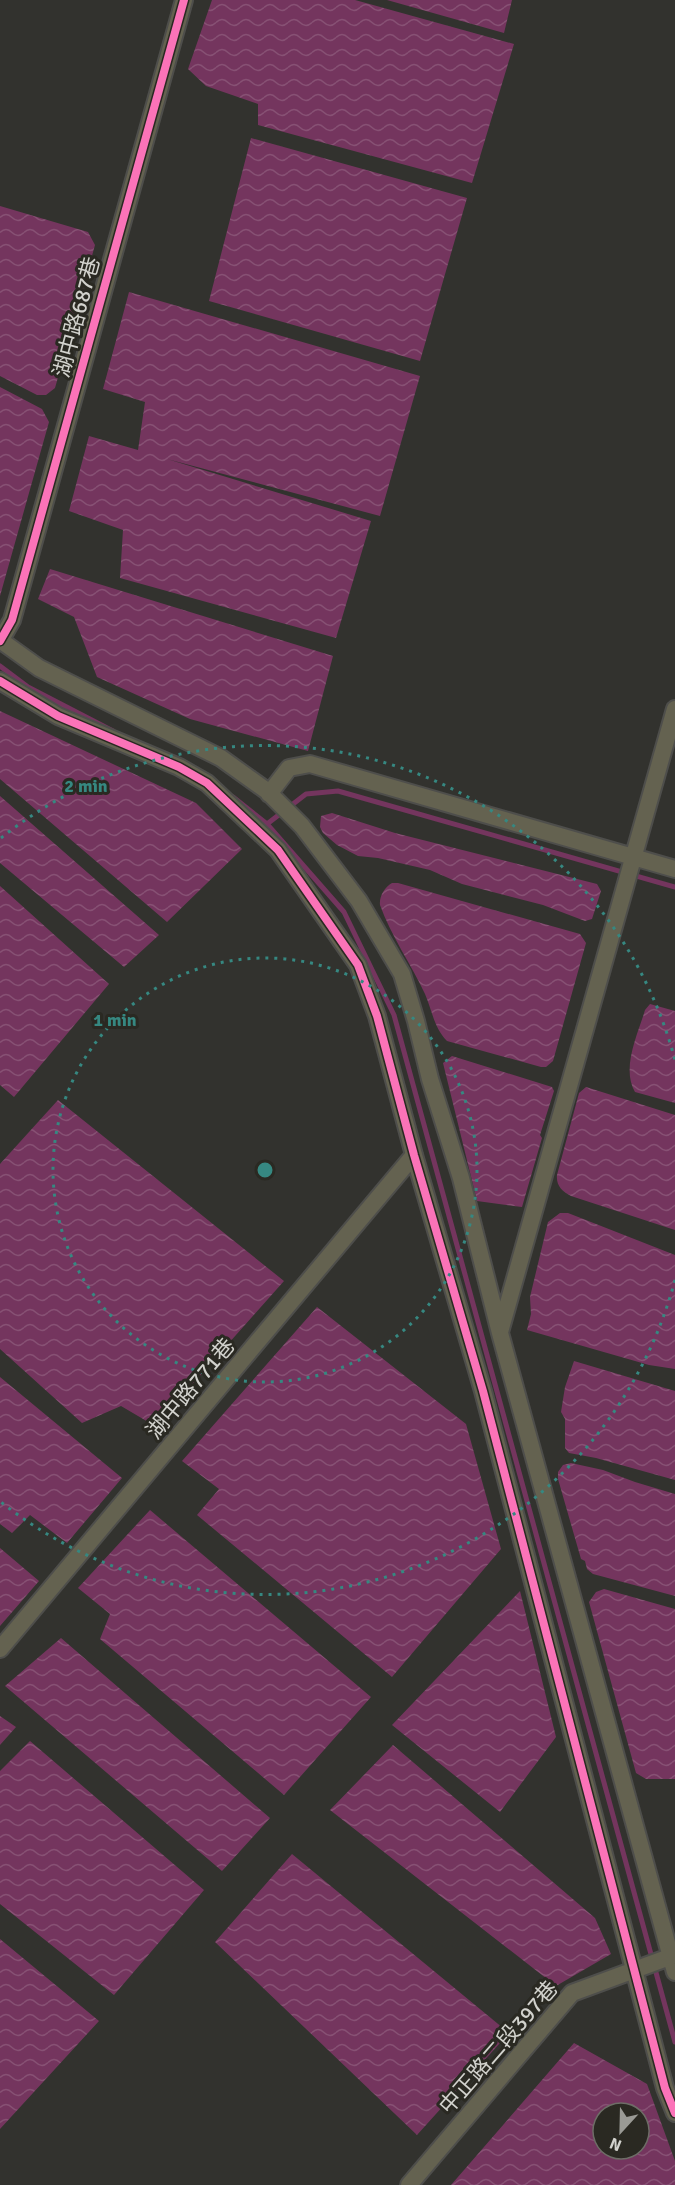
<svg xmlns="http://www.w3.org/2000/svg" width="675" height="2185" font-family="Signika,'Noto Sans TC',sans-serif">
  <defs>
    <pattern id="water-waves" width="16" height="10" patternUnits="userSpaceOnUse" patternTransform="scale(1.5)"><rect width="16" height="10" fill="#74355e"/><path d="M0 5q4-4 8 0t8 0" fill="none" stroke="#875174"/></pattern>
  </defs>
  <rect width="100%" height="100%" fill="#32322e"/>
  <!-- water -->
  <path fill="url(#water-waves)" fill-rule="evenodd" d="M 212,0 L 355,0 L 514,44 L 472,183 L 258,125 L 258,104 L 206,86 L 188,69 Z
    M 387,0 L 512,0 L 504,33 Z
    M 251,138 L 467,198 L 420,361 L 209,301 Z
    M 0,206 L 88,232 L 95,245 L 55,388 L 46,395 L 37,395 L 0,376 Z
    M 129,292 L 420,376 L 380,516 L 167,459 L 371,521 L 336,638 L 120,578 L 123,530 L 69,511 L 89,436 L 138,450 L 145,402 L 103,389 Z
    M 0,387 L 42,409 L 49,422 L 0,596 Z
    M 50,569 L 333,656 L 308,751 L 190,719 L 97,677 L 74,617 L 38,599 Z
    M 0,711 L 196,803 L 242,849 L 167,922 L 0,779 Z
    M 0,796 L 159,935 L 124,967 L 0,863 Z
    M 332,813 L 395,833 L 597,884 L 601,891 L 592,919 L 585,921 L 543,905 L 462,884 L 430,870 L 378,858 L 358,856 L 337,845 L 323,833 L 320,827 L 321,816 Z
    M 392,883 L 398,883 L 580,934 L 586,943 L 553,1061 L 546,1067 L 541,1067 L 447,1041 C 434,1028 432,1010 425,994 C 411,964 391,936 380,905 C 379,896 385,887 392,883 Z
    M 0,886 L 109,984 L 14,1097 L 0,1085 Z
    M 650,1004 L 675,1011 L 675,1103 L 635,1092 C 621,1068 638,1034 645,1010 Z
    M 452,1056 L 552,1087 L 554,1091 L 540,1135 L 542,1138 L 522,1207 L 477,1201 L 443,1063 Z
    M 586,1087 L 675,1115 L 675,1230 L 571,1196 C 562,1191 556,1186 557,1175 L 579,1093 Z
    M 58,1100 L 284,1281 L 155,1426 L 121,1406 L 82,1423 L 0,1349 L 0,1164 Z
    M 560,1213 L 568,1213 L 675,1255 L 675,1369 L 649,1365 L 527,1330 L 531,1314 L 530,1297 L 548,1222 Z
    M 317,1307 L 466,1424 L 501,1549 L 392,1677 L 197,1515 L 219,1489 L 182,1461 Z
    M 574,1361 L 675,1391 L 675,1480 L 596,1458 L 569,1453 L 565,1448 L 565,1419 L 561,1412 L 565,1387 Z
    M 0,1377 L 122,1478 L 67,1543 L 30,1515 L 12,1533 L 0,1524 Z
    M 571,1463 L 603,1470 L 635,1482 L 675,1494 L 675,1596 L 593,1574 L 587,1569 L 585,1561 L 581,1559 L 558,1479 L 558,1472 L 563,1465 Z
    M 150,1510 L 371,1697 L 284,1795 L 100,1639 L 110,1614 L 78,1588 Z
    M 0,1548 L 39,1581 L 0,1626 Z
    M 604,1589 L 675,1609 L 675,1779 L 646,1779 L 636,1773 L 589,1602 L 596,1592 Z
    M 520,1591 L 556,1737 L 500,1812 L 392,1725 Z
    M 61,1638 L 270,1818 L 222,1871 L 5,1686 Z
    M 0,1716 L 16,1727 L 0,1745 Z
    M 30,1741 L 204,1890 L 114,1995 L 0,1904 L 0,1771 Z
    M 393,1745 L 595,1918 L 611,1954 L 556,1986 L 330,1810 Z
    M 292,1854 L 509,2033 L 417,2135 L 215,1942 Z
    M 0,1939 L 99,2021 L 0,2129 Z
    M 574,2043 L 647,2084 L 675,2161 L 675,2185 L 451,2185 ZM 603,2113 L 639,2113 L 639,2149 L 603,2149 Z"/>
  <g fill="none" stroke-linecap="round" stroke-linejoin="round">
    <!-- stream -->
    <path stroke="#74355e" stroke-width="5" d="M 0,666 L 28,687 L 113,731
      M 233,797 L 267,824 L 344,912 L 394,1015 L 675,2042
      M 267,824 L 306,794 L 338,791 L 675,887"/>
    <defs>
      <path id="minor" d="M 0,640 L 39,668 L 221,758 L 267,791 L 302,826 L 359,901 L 402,974 L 416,1021 L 430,1079 L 461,1178 L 500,1333 L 675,1972
        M 0,641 L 12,620 L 184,0
        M 0,681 L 58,716 L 179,767 L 207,783 L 278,850 L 358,965 L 377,1016 L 414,1155 L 483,1391 L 665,2088 L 675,2113
        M 269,794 L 289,768 L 310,764 L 675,869
        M 500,1332 L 675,709
        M 0,1649 L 414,1155
        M 409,2185 L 572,1993 L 675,1955"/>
    </defs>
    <!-- minor casing -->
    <use href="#minor" stroke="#4e4e4b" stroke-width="20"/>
    <!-- minor -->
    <use href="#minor" stroke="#646250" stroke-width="16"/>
    <defs>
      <path id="cycleway" d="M 0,641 L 12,620 L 184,0
        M 0,681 L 58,716 L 179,767 L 207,783 L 278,850 L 358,965 L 377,1016 L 414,1155 L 483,1391 L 665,2088 L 675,2113"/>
    </defs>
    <!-- cycleway casing -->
    <use href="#cycleway" stroke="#2a2922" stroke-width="11"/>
    <!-- cycleway -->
    <use href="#cycleway" stroke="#fb73b8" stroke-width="8"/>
  </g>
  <!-- distance rings -->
  <g fill="none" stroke="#368881" stroke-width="3" stroke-dasharray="3 6">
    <circle cx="265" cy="1170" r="212"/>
    <path d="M675 1280A424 424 0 0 1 1 1502M1 838A424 424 0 0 1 675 1060"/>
  </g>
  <g text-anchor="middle" stroke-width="6" stroke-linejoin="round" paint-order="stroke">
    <!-- street labels -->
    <g font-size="22" fill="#d2d2cd" stroke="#2a2922">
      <text transform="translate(76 317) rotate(-75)" y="8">湖中路687巷</text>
      <text transform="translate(190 1388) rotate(-50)" y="8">湖中路771巷</text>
      <text transform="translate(498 2047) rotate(-49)" y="8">中正路二段397巷</text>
    </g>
  </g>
  <circle cx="265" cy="1170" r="9" fill="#368881" stroke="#2a2922" stroke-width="3"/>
  <g font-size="18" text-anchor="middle" font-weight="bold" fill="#368881" stroke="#2a2922" stroke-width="6" stroke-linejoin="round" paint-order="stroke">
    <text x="86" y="792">2 min</text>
    <text x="115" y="1026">1 min</text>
  </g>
  <!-- north arrow -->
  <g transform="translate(621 2131) rotate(202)"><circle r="28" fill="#2a2922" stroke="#6d6d66" stroke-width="1.5"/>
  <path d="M0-4.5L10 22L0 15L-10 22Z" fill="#9a9a95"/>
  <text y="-9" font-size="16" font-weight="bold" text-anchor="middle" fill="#d2d2cd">N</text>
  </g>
</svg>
